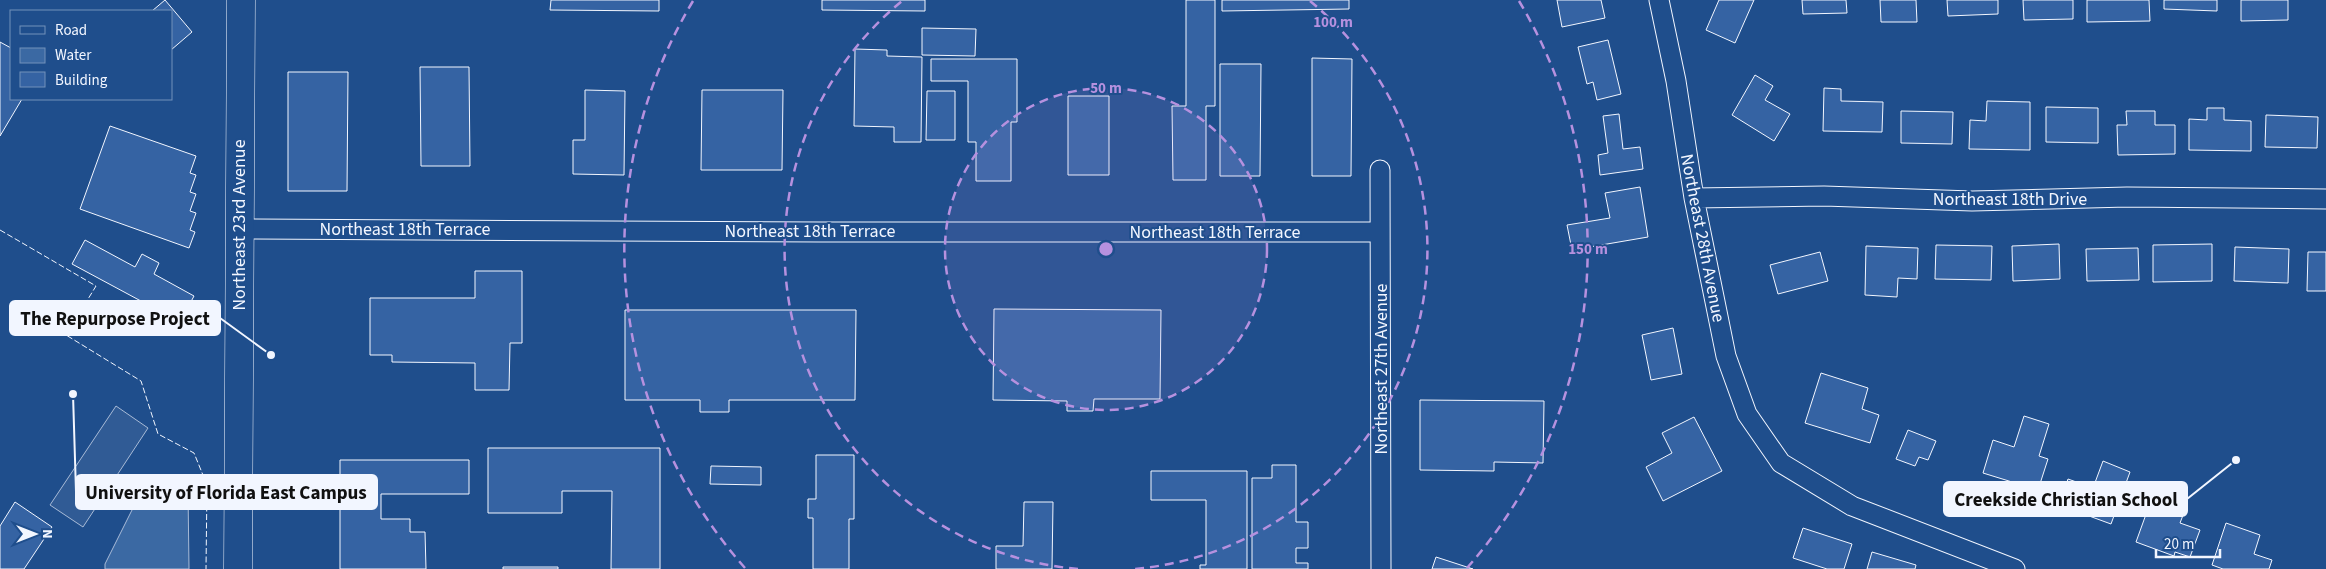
<svg xmlns="http://www.w3.org/2000/svg" width="2326" height="569" font-family="'Source Sans 3',sans-serif">
  <rect width="100%" height="100%" fill="#1f4e8c"/>
  <!-- parking -->
  <path fill="#305b95" stroke="#a8bbd7" d="M 116,406 L 148,428 L 83,527 L 50,505 Z"/>
  <!-- water -->
  <path fill="#3b69a3" stroke="#a8bbd7" d="M 161,477 L 183,481 L 188,490 L 189,569 L 105,569 L 105,564 L 144,486 L 152,479 Z"/>
  <!-- building -->
  <path fill="#3563a3" stroke="#f2f6ff" d="M 165,0 L 192,32 L 171,50 L 171,11 L 152,11 Z
    M 551,0 L 659,0 L 659,11 L 550,10 Z
    M 822,0 L 925,0 L 925,11 L 822,10 Z
    M 1186,0 L 1215,0 L 1215,106 L 1206,106 L 1206,180 L 1173,180 L 1172,106 L 1186,106 Z
    M 1222,0 L 1349,0 L 1349,9 L 1222,11 Z
    M 1557,0 L 1601,0 L 1605,18 L 1562,27 Z
    M 1719,0 L 1754,0 L 1735,43 L 1706,30 Z
    M 1802,0 L 1846,0 L 1847,13 L 1803,14 Z
    M 1880,0 L 1916,0 L 1917,22 L 1881,22 Z
    M 1947,0 L 1998,0 L 1998,14 L 1948,16 Z
    M 2023,0 L 2073,0 L 2073,19 L 2024,20 Z
    M 2087,0 L 2149,0 L 2150,21 L 2087,22 Z
    M 2164,0 L 2217,0 L 2217,11 L 2164,9 Z
    M 2241,0 L 2288,0 L 2288,20 L 2241,21 Z
    M 922,28 L 976,29 L 975,56 L 922,55 Z
    M 1608,40 L 1621,94 L 1597,100 L 1593,82 L 1587,84 L 1578,47 Z
    M 0,42 L 11,48 L 11,99 L 22,99 L 0,136 Z
    M 855,49 L 887,50 L 887,56 L 922,57 L 921,142 L 894,142 L 894,127 L 854,126 Z
    M 1312,58 L 1352,59 L 1351,176 L 1312,176 Z
    M 931,59 L 1017,59 L 1017,122 L 1011,122 L 1011,181 L 976,181 L 976,142 L 968,142 L 968,81 L 931,81 Z
    M 1220,64 L 1261,64 L 1260,176 L 1220,176 Z
    M 420,67 L 469,67 L 470,166 L 421,166 Z
    M 288,72 L 348,72 L 347,191 L 288,191 Z
    M 1755,75 L 1773,86 L 1765,100 L 1790,114 L 1774,141 L 1732,115 Z
    M 1824,88 L 1841,89 L 1841,101 L 1883,102 L 1882,132 L 1823,131 Z
    M 585,90 L 625,91 L 624,175 L 573,174 L 573,140 L 585,140 Z
    M 702,90 L 783,90 L 782,170 L 701,170 Z
    M 927,91 L 955,91 L 955,140 L 926,140 Z
    M 1068,96 L 1109,96 L 1109,175 L 1068,175 Z
    M 1987,101 L 2030,102 L 2030,150 L 1969,149 L 1970,120 L 1986,121 Z
    M 2046,107 L 2098,108 L 2098,143 L 2046,142 Z
    M 2207,108 L 2224,108 L 2224,120 L 2251,121 L 2251,151 L 2189,150 L 2189,119 L 2207,120 Z
    M 1901,111 L 1953,112 L 1952,144 L 1901,143 Z
    M 2126,111 L 2155,111 L 2155,125 L 2175,125 L 2175,154 L 2118,155 L 2117,125 L 2127,125 Z
    M 1619,114 L 1623,149 L 1640,147 L 1643,169 L 1600,175 L 1598,155 L 1608,153 L 1603,116 Z
    M 2266,115 L 2318,117 L 2317,148 L 2265,147 Z
    M 110,126 L 196,156 L 190,173 L 196,175 L 190,192 L 196,194 L 190,211 L 196,213 L 190,230 L 195,232 L 189,248 L 80,209 Z
    M 1640,187 L 1648,237 L 1572,250 L 1567,225 L 1610,218 L 1605,193 Z
    M 85,240 L 135,267 L 142,254 L 159,263 L 154,274 L 194,296 L 180,322 L 72,264 Z
    M 2059,244 L 2060,279 L 2013,281 L 2012,246 Z
    M 2212,244 L 2212,281 L 2153,282 L 2153,245 Z
    M 1936,245 L 1992,246 L 1991,280 L 1935,279 Z
    M 1866,246 L 1918,248 L 1917,279 L 1898,278 L 1897,297 L 1865,295 Z
    M 2235,247 L 2289,249 L 2288,283 L 2234,281 Z
    M 2138,248 L 2139,280 L 2087,281 L 2086,249 Z
    M 1820,252 L 1828,281 L 1778,294 L 1770,265 Z
    M 2308,252 L 2326,252 L 2326,291 L 2307,291 Z
    M 475,271 L 522,271 L 522,343 L 510,343 L 509,390 L 475,390 L 475,363 L 392,362 L 392,355 L 370,355 L 370,298 L 475,298 Z
    M 994,309 L 1161,310 L 1160,399 L 1094,399 L 1093,411 L 1067,411 L 1067,401 L 993,400 Z
    M 625,310 L 856,310 L 855,400 L 729,400 L 729,412 L 700,412 L 700,400 L 625,400 Z
    M 1673,328 L 1682,374 L 1651,380 L 1642,335 Z
    M 1821,373 L 1868,388 L 1862,409 L 1879,415 L 1870,443 L 1805,423 Z
    M 1420,400 L 1544,401 L 1543,463 L 1494,462 L 1494,471 L 1420,470 Z
    M 2024,416 L 2049,424 L 2039,456 L 2048,459 L 2038,490 L 1983,473 L 1993,440 L 2014,447 Z
    M 1694,417 L 1722,471 L 1663,501 L 1646,467 L 1672,453 L 1662,433 Z
    M 1908,430 L 1936,441 L 1928,460 L 1919,457 L 1915,466 L 1896,459 Z
    M 488,448 L 660,448 L 660,569 L 611,569 L 612,491 L 562,491 L 562,513 L 488,513 Z
    M 816,455 L 854,455 L 854,519 L 849,519 L 849,569 L 813,569 L 813,518 L 808,518 L 808,499 L 816,499 Z
    M 340,460 L 469,460 L 469,494 L 381,494 L 381,519 L 410,519 L 410,532 L 425,532 L 426,569 L 340,569 Z
    M 2103,461 L 2130,472 L 2111,524 L 2059,505 L 2068,479 L 2093,488 Z
    M 1272,465 L 1296,465 L 1296,522 L 1308,522 L 1308,548 L 1296,548 L 1296,563 L 1308,563 L 1308,569 L 1252,569 L 1252,478 L 1272,478 Z
    M 711,466 L 761,467 L 761,485 L 710,484 Z
    M 1151,471 L 1247,471 L 1247,569 L 1200,569 L 1200,565 L 1206,565 L 1206,500 L 1151,500 Z
    M 15,502 L 52,527 L 24,569 L 0,569 L 0,526 Z
    M 1024,502 L 1053,502 L 1052,569 L 996,569 L 996,546 L 1023,546 Z
    M 2167,504 L 2185,510 L 2180,523 L 2200,530 L 2190,557 L 2175,552 L 2174,556 L 2136,542 L 2149,506 L 2164,512 Z
    M 2226,523 L 2260,535 L 2254,554 L 2272,560 L 2269,569 L 2223,569 L 2212,565 Z
    M 1803,528 L 1852,544 L 1844,569 L 1827,569 L 1793,558 Z
    M 1872,552 L 1916,565 L 1915,569 L 1867,569 Z
    M 1436,557 L 1473,569 L 1432,569 Z
    M 503,567 L 558,567 L 558,569 L 503,569 Z"/>
  <g fill="none" stroke-linecap="round" stroke-linejoin="round">
    <defs>
      <path id="street" d="M 1659,0 L 1676,81 L 1694,198 L 1726,356 L 1747,414 L 1781,463 L 1852,506 L 2015,569
        M 1380,170 L 1381,569
        M 1694,198 L 1824,196 L 1972,201 L 2127,197 L 2326,199
        M 239,229 L 822,232 L 1380,232"/>
      <path id="secondary" d="M 238,569 L 241,0"/>
    </defs>
    <!-- street casing -->
    <use href="#street" stroke="#f2f6ff" stroke-width="21"/>
    <!-- secondary casing -->
    <use href="#secondary" stroke="#f2f6ff" stroke-width="29"/>
    <!-- street -->
    <use href="#street" stroke="#1f4e8c" stroke-width="19"/>
    <!-- secondary -->
    <use href="#secondary" stroke="#1f4e8c" stroke-width="28"/>
    <!-- fence -->
    <path stroke="#f2f6ff" stroke-width="1" stroke-dasharray="6 2.5" stroke-linecap="butt" d="M 0,230 L 96,286 L 66,335 L 141,381 L 158,434 L 194,453 L 207,485 L 206,569"/>
  </g>
  <!-- distance rings -->
  <circle cx="1106" cy="249" r="161" fill="#b691df" fill-opacity=".12"/>
  <g fill="none" stroke="#b691df" stroke-width="2.5" stroke-dasharray="9 6">
    <circle cx="1106" cy="249" r="161"/>
    <path d="M1078 569A321 321 0 0 1 902 1M1310 1A321 321 0 0 1 1134 569"/>
    <path d="M745 568A482 482 0 0 1 693 1M1519 1A482 482 0 0 1 1467 568"/>
  </g>
  <g text-anchor="middle" stroke-width="4" stroke-linejoin="round" paint-order="stroke">
    <!-- street labels -->
    <g font-size="18" fill="#f2f6ff" stroke="#1f4e8c">
      <text x="2010" y="205">Northeast 18th Drive</text>
      <text transform="translate(239 225) rotate(-90)" y="6">Northeast 23rd Avenue</text>
      <text x="405" y="235">Northeast 18th Terrace</text>
      <text x="810" y="237">Northeast 18th Terrace</text>
      <text x="1215" y="238">Northeast 18th Terrace</text>
      <text transform="translate(1703 238) rotate(79)" y="6">Northeast 28th Avenue</text>
      <text transform="translate(1381 369) rotate(-90)" y="6">Northeast 27th Avenue</text>
    </g>
  </g>
  <circle cx="1106" cy="249" r="8" fill="#b691df" stroke="#1f4e8c" stroke-width="2.5"/>
  <g font-size="15" text-anchor="middle" font-weight="bold" fill="#b691df" stroke="#1f4e8c" stroke-width="4" stroke-linejoin="round" paint-order="stroke">
    <text x="1333" y="27">100 m</text>
    <text x="1106" y="93">50 m</text>
    <text x="1588" y="254">150 m</text>
  </g>
  <!-- callouts -->
  <path fill="none" stroke="#f2f6ff" stroke-width="2" d="M271 355L220 318M73 394L76 492M2236 460L2187 499"/>
  <g fill="#f2f6ff" stroke="#1f4e8c" stroke-width="2">
    <circle cx="271" cy="355" r="5"/>
    <circle cx="73" cy="394" r="5"/>
    <circle cx="2236" cy="460" r="5"/>
  </g>
  <g fill="#f2f6ff" stroke="#f2f6ff" stroke-width="2">
    <rect x="10" y="301" width="210" height="34" rx="5"/>
    <rect x="76" y="475" width="301" height="34" rx="5"/>
    <rect x="1944" y="482" width="243" height="34" rx="5"/>
  </g>
  <g font-size="19" text-anchor="middle" font-weight="bold" fill="#111">
    <text x="115" y="325">The Repurpose Project</text>
    <text x="226" y="499">University of Florida East Campus</text>
    <text x="2066" y="506">Creekside Christian School</text>
  </g>
  <!-- legend -->
  <rect x="10" y="10" width="162" height="90" fill="#1f4e8c" stroke="#7391ba"/>
  <rect x="20" y="26" width="25" height="8" fill="#1f4e8c" stroke="#7391ba"/>
  <text x="55" y="35" font-size="15" fill="#f2f6ff">Road</text>
  <rect x="20" y="48" width="25" height="15" fill="#3b69a3" stroke="#7391ba"/>
  <text x="55" y="60" font-size="15" fill="#f2f6ff">Water</text>
  <rect x="20" y="72" width="25" height="15" fill="#3563a3" stroke="#7391ba"/>
  <text x="55" y="85" font-size="15" fill="#f2f6ff">Building</text>
  <!-- north arrow -->
  <g transform="translate(35 534) rotate(90)" stroke="#1f4e8c" stroke-width="4" paint-order="stroke">
  <path d="M0-4L9 19L0 12L-9 19Z" fill="#f2f6ff"/>
  <text y="-8" font-size="14" font-weight="bold" text-anchor="middle" fill="#f2f6ff">N</text>
  </g>
  <!-- scale -->
  <path d="M2156 549v8h64v-8" fill="none" stroke="#f2f6ff" stroke-width="2.5"/>
  <text x="2164" y="549" font-size="15" fill="#f2f6ff" stroke="#1f4e8c" stroke-width="4" paint-order="stroke">20 m</text>
</svg>
